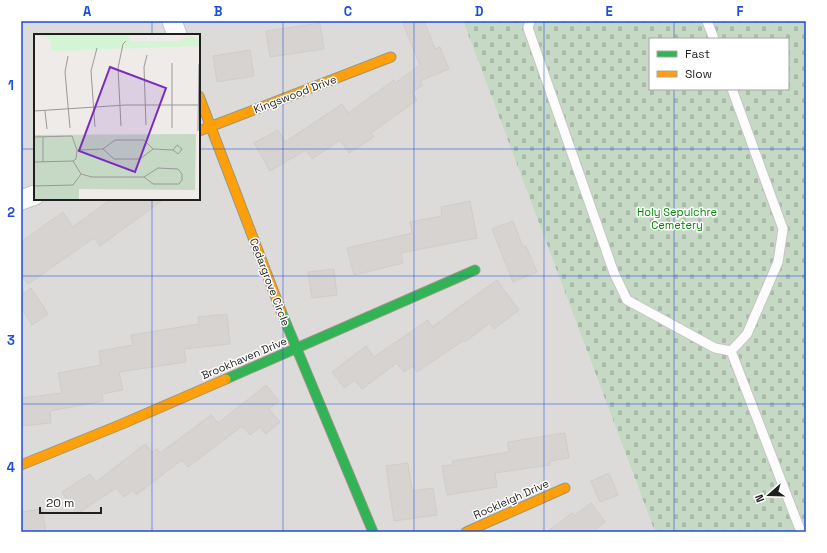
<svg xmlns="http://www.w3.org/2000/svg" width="827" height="553" font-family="'Space Grotesk',sans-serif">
  <defs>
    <pattern id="cemetery-stones" width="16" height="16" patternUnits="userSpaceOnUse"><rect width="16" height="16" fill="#c5d9c5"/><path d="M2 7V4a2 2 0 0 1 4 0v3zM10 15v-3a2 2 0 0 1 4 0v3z" fill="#a9baa9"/></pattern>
  </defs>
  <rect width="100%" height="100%" fill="#eeebe8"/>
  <!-- residential -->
  <path fill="#dddbd9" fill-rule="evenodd" d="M 21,21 L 463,21 L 655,532 L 21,532 ZM 35,35 L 199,35 L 199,199 L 35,199 Z"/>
  <!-- cemetery -->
  <path fill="url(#cemetery-stones)" fill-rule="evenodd" d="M 463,21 L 806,21 L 806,532 L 655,532 ZM 650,39 L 788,39 L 788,89 L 650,89 Z"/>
  <!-- building -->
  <path fill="#d6d3d1" stroke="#d1ccc9" d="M 402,21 L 424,21 L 435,49 L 440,47 L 449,69 L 420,81 L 423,85 L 412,92 L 417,100 L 371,133 L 374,137 L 349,153 L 340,140 L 312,159 L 306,150 L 270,171 L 254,143 L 278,130 L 285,142 L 342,104 L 348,113 L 394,80 L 395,83 L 420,65 Z
    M 320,23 L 324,49 L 270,57 L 266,31 Z
    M 250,50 L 254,76 L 217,82 L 213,56 Z
    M 111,199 L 164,199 L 100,246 L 94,238 L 28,284 L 21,274 L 21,242 L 63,212 L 73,227 Z
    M 470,201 L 477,238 L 401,253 L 403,263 L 354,275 L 347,248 L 412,233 L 410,222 L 442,216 L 441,207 Z
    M 513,221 L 523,247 L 526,246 L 537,272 L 513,282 L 492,229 Z
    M 334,269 L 337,295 L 312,298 L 308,272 Z
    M 497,280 L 519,310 L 494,329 L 490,323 L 465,342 L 464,340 L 417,372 L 413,366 L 404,372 L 397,363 L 362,389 L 355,380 L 344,388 L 332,372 L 366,346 L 374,357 L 428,320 L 432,327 Z
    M 31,288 L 48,314 L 32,325 L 21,308 L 21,295 Z
    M 227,314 L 230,344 L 184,349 L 186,362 L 119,372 L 123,390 L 102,394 L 103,401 L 50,411 L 51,423 L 21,426 L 21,398 L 62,393 L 58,373 L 101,365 L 99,351 L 133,345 L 131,335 L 199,324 L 198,317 Z
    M 266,385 L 279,401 L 269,409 L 280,422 L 266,434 L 260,427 L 250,435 L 242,426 L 188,467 L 182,460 L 136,495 L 133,490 L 124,497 L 116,488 L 77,514 L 62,492 L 90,474 L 96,482 L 145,444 L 152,452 L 157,449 L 160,453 L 211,415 L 218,423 Z
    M 565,433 L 569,458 L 550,461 L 550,465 L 495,473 L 497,487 L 447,495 L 442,466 L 453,465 L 452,461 L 509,452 L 508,442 Z
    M 408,463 L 412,491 L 433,488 L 437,515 L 394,521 L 386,466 Z
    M 609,473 L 618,495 L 600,502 L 591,481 Z
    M 591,503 L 605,522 L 592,532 L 547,532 L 572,513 L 574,516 Z
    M 42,509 L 46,532 L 21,532 L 21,512 Z"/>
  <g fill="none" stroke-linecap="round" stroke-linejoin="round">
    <defs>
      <path id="lane" d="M 530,21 L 528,28 L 614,273 L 627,300 L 715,348 L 731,351
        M 707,21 L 714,39
        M 731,351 L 747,334 L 778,262 L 783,229 L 732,89
        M 731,351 L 801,532"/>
      <path id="street" d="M 172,21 L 177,35
        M 21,200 L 35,195"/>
      <path id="fast" d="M 281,311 L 373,532
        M 226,379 L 475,270"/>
      <path id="slow" d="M 199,96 L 281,311
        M 199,131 L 391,57
        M 21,465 L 122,424 L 226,379
        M 466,532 L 565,488"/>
    </defs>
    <!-- lane casing -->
    <use href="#lane" stroke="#c6c5c4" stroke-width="11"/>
    <!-- street casing -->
    <use href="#street" stroke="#c6c5c4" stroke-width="21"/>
    <!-- fast casing -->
    <use href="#fast" stroke="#98987e" stroke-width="11"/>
    <!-- slow casing -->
    <use href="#slow" stroke="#98987e" stroke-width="11"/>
    <!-- lane -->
    <use href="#lane" stroke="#fcfcfc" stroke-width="9"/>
    <!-- street -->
    <use href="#street" stroke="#fcfcfc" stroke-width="19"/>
    <!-- fast -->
    <use href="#fast" stroke="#30b455" stroke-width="9"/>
    <!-- slow -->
    <use href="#slow" stroke="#ff9f0a" stroke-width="9"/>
  </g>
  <!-- grid -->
  <path fill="none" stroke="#1d4ed8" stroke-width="1" stroke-opacity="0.55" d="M 152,21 L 152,35M 283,21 L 283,532M 414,21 L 414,532M 544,21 L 544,532M 674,21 L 674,39M 674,89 L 674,532M 21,149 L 35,149M 199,149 L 806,149M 152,199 L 152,532M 21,276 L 806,276M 21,404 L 806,404"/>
  <g text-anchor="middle" stroke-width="3" stroke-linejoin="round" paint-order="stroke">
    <!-- street labels -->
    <g font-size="11" fill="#1f1f1f" stroke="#fff">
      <text transform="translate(295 94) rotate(-21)" y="4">Kingswood Drive</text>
      <text transform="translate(270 282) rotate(69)" y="4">Cedargrove Circle</text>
      <text transform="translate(244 358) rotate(-23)" y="4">Brookhaven Drive</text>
      <text transform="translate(511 499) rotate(-24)" y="4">Rockleigh Drive</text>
    </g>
    <!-- park labels -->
    <g font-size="11" fill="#048708" stroke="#fff">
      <text x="677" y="216">Holy Sepulchre<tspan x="677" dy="13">Cemetery</tspan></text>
    </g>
  </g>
  <!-- overview -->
  <g transform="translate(34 34)">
    <rect width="166" height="166" fill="#eeebe8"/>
    <path d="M 162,100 L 161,156 L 45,155 L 45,166 L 0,166 L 0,101 Z" fill="#c5d9c5"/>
    <path d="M 0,0 L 92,0 L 97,7 L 144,7 L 155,2 L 166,6 L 166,12 L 18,17 L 16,5 Z" fill="#d4f5d3"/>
    <path fill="none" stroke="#9b9998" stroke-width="1" d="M 34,22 L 31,38 L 36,94M 0,77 L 92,71 L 166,71M 11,77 L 13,95M 112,91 L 110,33 L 113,21M 87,92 L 84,34 L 89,10 L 92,7M 61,93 L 57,37 L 63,14M 138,94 L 138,29M 164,97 L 165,30M 0,103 L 38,102 L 43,116 L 42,125 L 39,127 L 0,128M 9,103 L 9,128M 119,115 L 139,116 L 144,120 L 148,115 L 143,111 L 139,116M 43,116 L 69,115 L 81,106 L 110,106 L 119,115 L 106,125 L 80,125 L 69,115M 47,140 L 58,143 L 110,143 L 124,134 L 144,135 L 148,140 L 148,146 L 145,150 L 119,150 L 110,143M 0,152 L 39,151 L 47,140 L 39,127"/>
    <path fill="#7b2cbf" fill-opacity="0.15" stroke="#7b2cbf" stroke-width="2" d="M 76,33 L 132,54 L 101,138 L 45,117 Z"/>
    <rect width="166" height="166" fill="none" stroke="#1f1f1f" stroke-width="2"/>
  </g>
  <!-- border -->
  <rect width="827" height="553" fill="none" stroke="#ffffff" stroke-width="44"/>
  <!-- legend -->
  <rect x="649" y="38" width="140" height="52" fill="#ffffff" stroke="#a5a5a5"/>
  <rect x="657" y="51" width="20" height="6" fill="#30b455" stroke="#a5a5a5"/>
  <text x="685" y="58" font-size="12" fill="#1f1f1f">Fast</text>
  <rect x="657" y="71" width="20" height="6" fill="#ff9f0a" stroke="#a5a5a5"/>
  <text x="685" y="78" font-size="12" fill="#1f1f1f">Slow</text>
  <!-- north arrow -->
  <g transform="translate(769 495) rotate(250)" stroke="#ffffff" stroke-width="3" paint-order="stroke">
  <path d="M0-3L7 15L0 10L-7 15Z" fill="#1f1f1f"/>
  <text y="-6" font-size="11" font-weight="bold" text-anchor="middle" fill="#1f1f1f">N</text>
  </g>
  <!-- scale -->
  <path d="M40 507v6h61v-6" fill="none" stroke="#1f1f1f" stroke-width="2"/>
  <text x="46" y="507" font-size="12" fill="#1f1f1f" stroke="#ffffff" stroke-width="3" paint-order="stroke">20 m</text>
  <rect x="22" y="22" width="783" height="509" fill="none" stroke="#1d4ed8" stroke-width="1.5"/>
  <g font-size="13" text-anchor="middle" font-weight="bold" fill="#1d4ed8">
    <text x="87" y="16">A</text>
    <text x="218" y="16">B</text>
    <text x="348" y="16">C</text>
    <text x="479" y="16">D</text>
    <text x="609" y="16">E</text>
    <text x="740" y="16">F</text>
    <text x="11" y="90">1</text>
    <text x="11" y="217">2</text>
    <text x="11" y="345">3</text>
    <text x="11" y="472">4</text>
  </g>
</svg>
